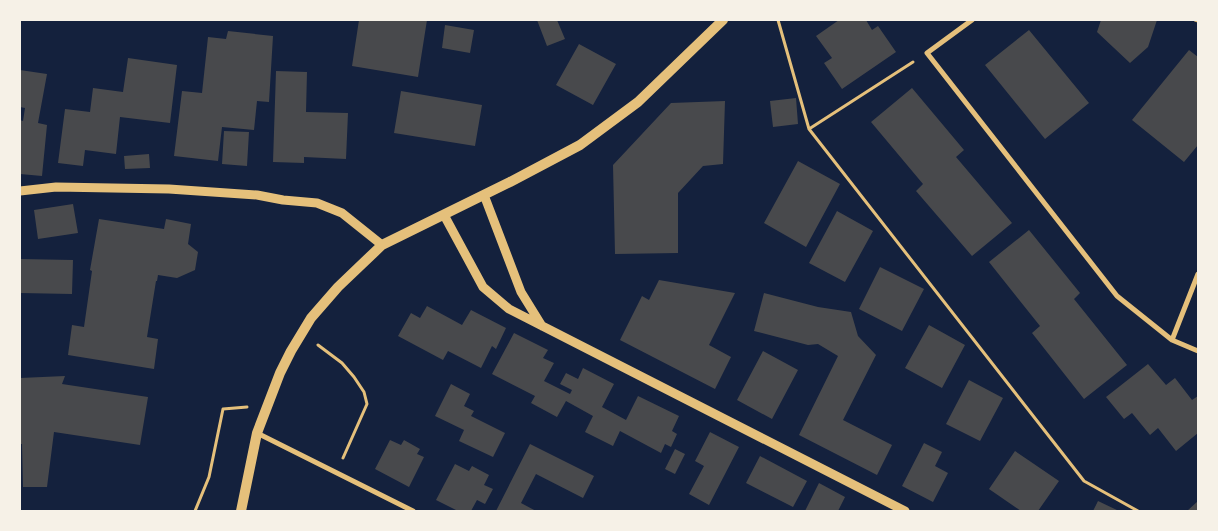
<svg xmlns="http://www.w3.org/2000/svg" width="1218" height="531" font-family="'Times New Roman',serif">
  <rect width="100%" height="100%" fill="#14213d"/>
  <!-- building -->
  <path fill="#48494c" d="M 359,20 L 427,20 L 418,77 L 352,66 Z
    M 537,20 L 557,20 L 565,39 L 547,46 Z
    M 839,20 L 866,20 L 872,30 L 878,26 L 896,52 L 842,89 L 824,63 L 832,58 L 816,36 Z
    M 1101,20 L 1157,20 L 1148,47 L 1130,63 L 1097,32 Z
    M 445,25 L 474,30 L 470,53 L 442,48 Z
    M 1029,30 L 1089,103 L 1045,139 L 985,65 Z
    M 228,31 L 273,36 L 269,102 L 257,101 L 254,130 L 222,127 L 218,161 L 174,156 L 182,91 L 202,93 L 208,37 L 226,39 Z
    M 579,44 L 616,64 L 593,105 L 556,85 Z
    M 1189,50 L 1198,57 L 1198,145 L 1184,162 L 1132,120 Z
    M 128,58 L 177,65 L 170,123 L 120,117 L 116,154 L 85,150 L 83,166 L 58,163 L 65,109 L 90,112 L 93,88 L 123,92 Z
    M 20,70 L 47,74 L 38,123 L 47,125 L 42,176 L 20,174 L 20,148 L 21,134 L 20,134 L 20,120 L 23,121 L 25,108 L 20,107 Z
    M 276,71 L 307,72 L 306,112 L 348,113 L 346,159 L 304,157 L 304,163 L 273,162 Z
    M 912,88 L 964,150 L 956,157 L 1012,223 L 972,256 L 916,191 L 923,184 L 871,122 Z
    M 401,91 L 482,105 L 475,146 L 394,133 Z
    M 796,98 L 798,124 L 773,127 L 770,101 Z
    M 725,101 L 723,164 L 703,166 L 678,193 L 678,253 L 615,254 L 613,165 L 671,103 Z
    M 224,131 L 249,132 L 247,166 L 222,164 Z
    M 149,154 L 150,168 L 125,169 L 124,156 Z
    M 798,161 L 840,184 L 806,247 L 764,223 Z
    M 73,204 L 78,233 L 38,239 L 34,210 Z
    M 837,211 L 873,231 L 845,282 L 809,263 Z
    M 99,219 L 164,229 L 166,219 L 191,224 L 188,244 L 198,252 L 195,270 L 177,278 L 158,275 L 157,281 L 156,281 L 147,337 L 158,339 L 154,369 L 68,355 L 72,325 L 84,327 L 92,271 L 90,270 Z
    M 1029,230 L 1080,293 L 1074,299 L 1127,365 L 1084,399 L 1032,333 L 1040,326 L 989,262 Z
    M 20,259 L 73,260 L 72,294 L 20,293 Z
    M 880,267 L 924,289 L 902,331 L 859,309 Z
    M 659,280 L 735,293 L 709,345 L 731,357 L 715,389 L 620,340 L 642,296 L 649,300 Z
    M 764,293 L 818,307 L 851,312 L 858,336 L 876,355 L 843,420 L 892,445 L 877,475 L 799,435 L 838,356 L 818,344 L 808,345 L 754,331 Z
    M 427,306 L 462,325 L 471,310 L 506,328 L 496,349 L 492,346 L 481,368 L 448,351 L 443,360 L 398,336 L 411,313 L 420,318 Z
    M 929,325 L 965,345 L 942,388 L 905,368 Z
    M 514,333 L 548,350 L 543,358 L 554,363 L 544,381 L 570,394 L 572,390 L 560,384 L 566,373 L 578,379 L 583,368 L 614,384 L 602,407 L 626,420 L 638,396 L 679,416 L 672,431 L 677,434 L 671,447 L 665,444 L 661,453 L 620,431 L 613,446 L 585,432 L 593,416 L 566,401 L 557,417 L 531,403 L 535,396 L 492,374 Z
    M 763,351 L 798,370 L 772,419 L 737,400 Z
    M 1148,364 L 1166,385 L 1175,378 L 1192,400 L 1198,396 L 1198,433 L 1176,451 L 1158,428 L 1150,435 L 1132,413 L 1124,419 L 1106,397 Z
    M 65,376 L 62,384 L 148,397 L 140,445 L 54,432 L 47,487 L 23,487 L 22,444 L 20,444 L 20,378 Z
    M 969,380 L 1003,398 L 980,441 L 946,424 Z
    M 451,384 L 470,394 L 464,406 L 474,411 L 471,416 L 505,433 L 493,457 L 459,441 L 464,430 L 435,416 Z
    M 710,432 L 739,447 L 709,505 L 689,494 L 704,466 L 695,461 Z
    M 390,440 L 401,445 L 404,440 L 420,449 L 417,454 L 424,457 L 409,487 L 375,469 Z
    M 924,443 L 942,452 L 935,466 L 948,473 L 933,502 L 902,486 Z
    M 530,444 L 594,476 L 583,498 L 536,474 L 521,503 L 536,511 L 496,511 Z
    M 675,449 L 685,454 L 675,474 L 665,469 Z
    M 1015,451 L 1059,481 L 1038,511 L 1021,511 L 989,489 Z
    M 760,456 L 807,481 L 793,507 L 746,483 Z
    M 455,464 L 469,471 L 472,466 L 489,475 L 484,485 L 493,489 L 485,504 L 477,500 L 471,511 L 458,511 L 436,500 Z
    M 819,483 L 845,497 L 838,511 L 805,511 Z
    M 1098,501 L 1119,511 L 1093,511 Z
    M 1198,501 L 1198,511 L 1187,511 Z"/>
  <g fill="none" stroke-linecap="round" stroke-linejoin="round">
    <!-- path -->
    <path stroke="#e5c07b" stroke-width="3" d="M 778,20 L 809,129 L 1084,481 L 1138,511
      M 1195,20 L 1198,21
      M 809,129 L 913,62
      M 318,345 L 342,363 L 354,377 L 364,392 L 367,404 L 343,458
      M 195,511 L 209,477 L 223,409 L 247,407"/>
    <!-- minor -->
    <path stroke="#e5c07b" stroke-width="5" d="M 972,20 L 927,53 L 1117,296 L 1172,340 L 1198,351
      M 1172,340 L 1198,274
      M 257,433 L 413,511"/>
    <!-- tertiary -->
    <path stroke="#e5c07b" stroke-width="9" d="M 20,191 L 56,187 L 169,189 L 257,195 L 283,200 L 317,203 L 342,213 L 382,245
      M 484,195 L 521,292 L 542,326
      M 444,215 L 483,287 L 509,309 L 905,511"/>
    <!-- secondary -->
    <path stroke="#e5c07b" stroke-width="10" d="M 241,511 L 257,433 L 280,373 L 291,351 L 311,318 L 338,287 L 382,245 L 510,182 L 580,145 L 638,102 L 723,20"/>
  </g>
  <!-- border -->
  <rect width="1218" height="531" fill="none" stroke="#f6f1e7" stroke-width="42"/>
</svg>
